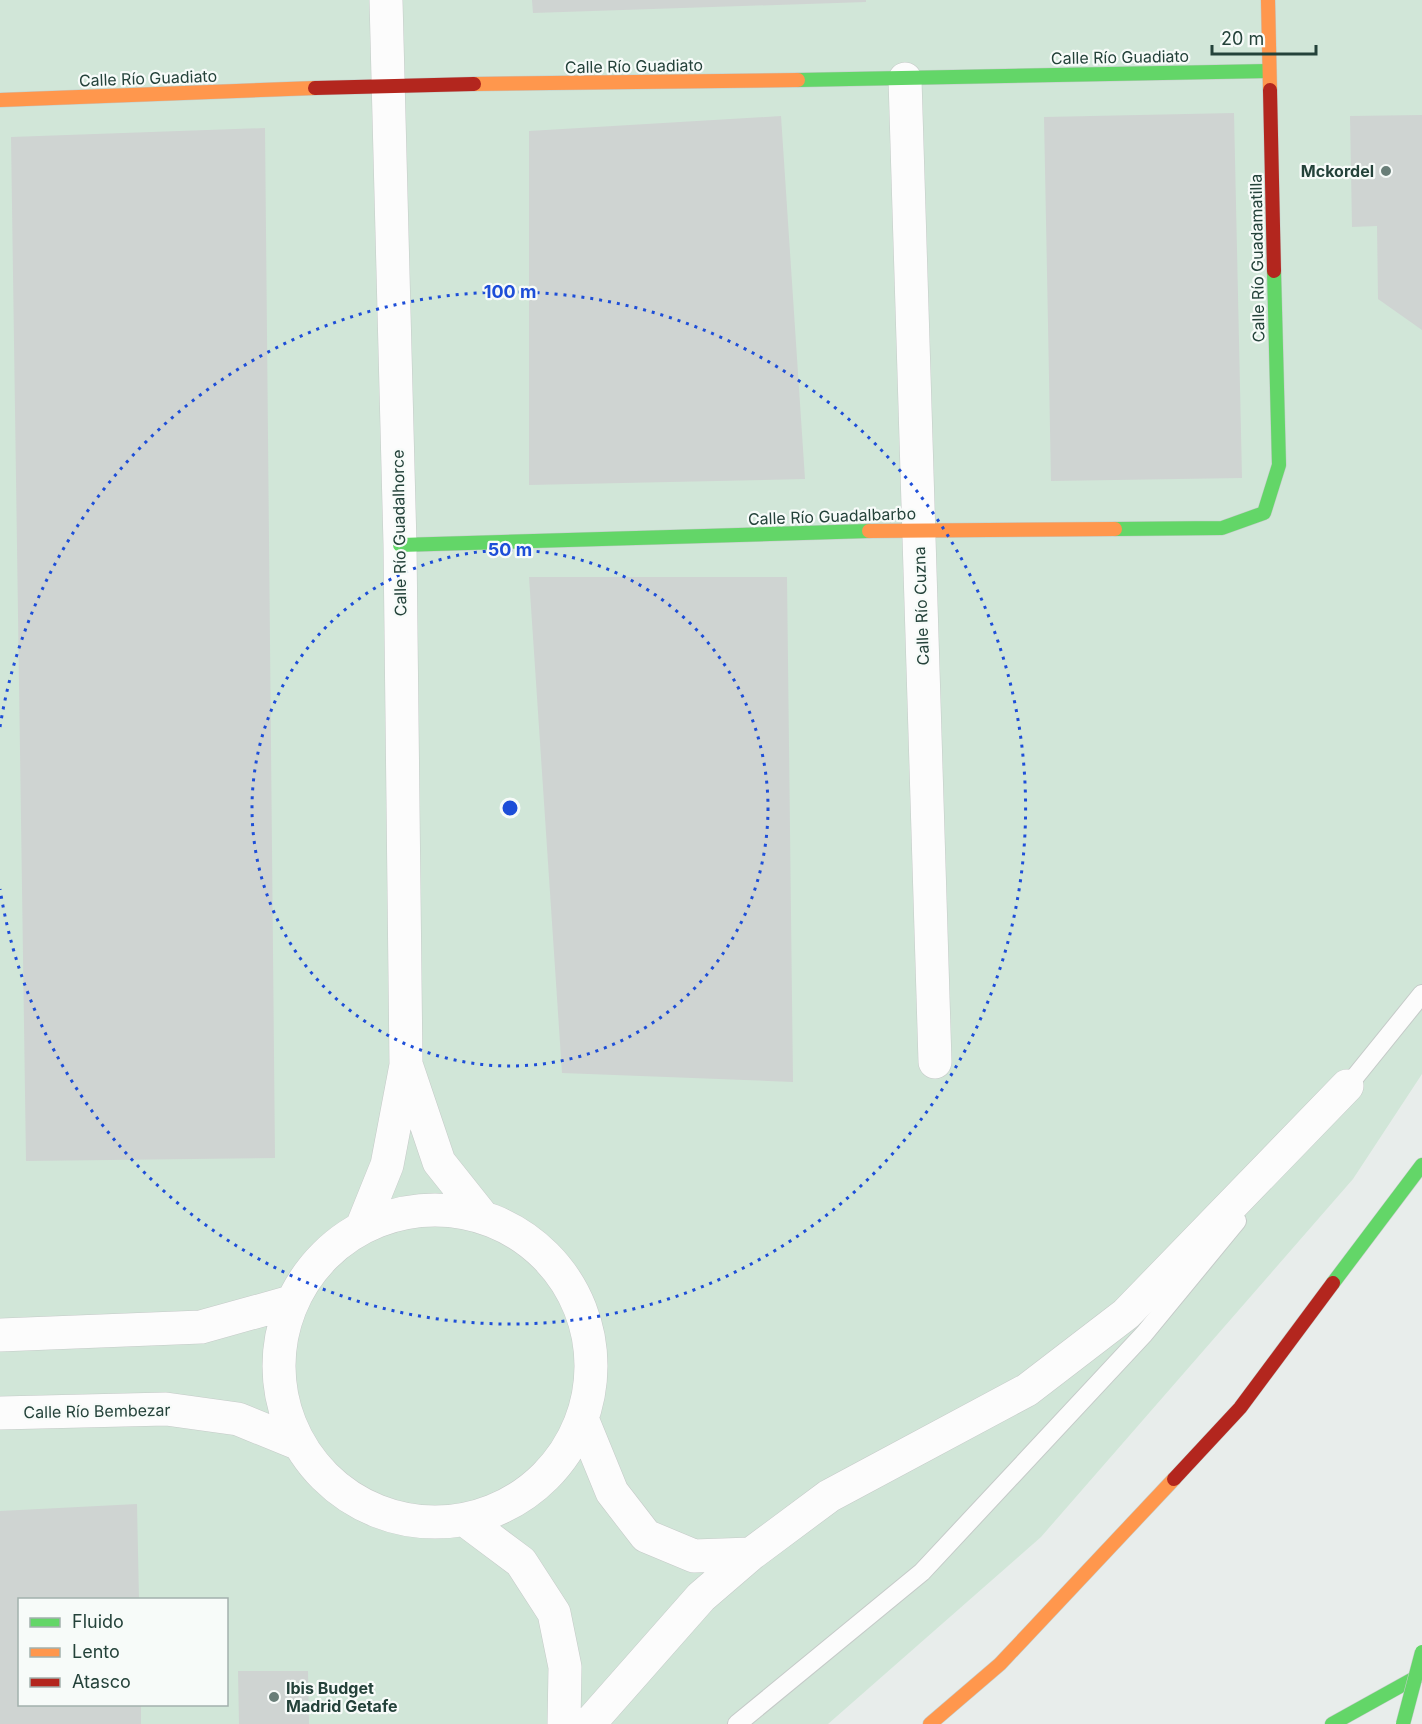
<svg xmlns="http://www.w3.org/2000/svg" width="1422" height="1724" font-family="Inter,sans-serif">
  <rect width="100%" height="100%" fill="#e8edeb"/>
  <!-- green -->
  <path fill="#d1e6d8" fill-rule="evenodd" d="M 0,0 L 1422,0 L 1422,1074 L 1353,1179 L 1041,1537 L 828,1724 L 0,1724 ZM 20,1600 L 226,1600 L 226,1704 L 20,1704 Z"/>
  <!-- building -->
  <path fill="#cfd4d2" d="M 532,0 L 866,0 L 866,2 L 533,13 Z
    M 1234,113 L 1242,478 L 1051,481 L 1044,117 Z
    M 1422,115 L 1422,330 L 1378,299 L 1377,226 L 1352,227 L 1350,116 Z
    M 781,116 L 805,479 L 529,485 L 529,131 Z
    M 265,128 L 275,1158 L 26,1161 L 11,137 Z
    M 529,577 L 787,577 L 793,1082 L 562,1073 Z
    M 137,1504 L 139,1599 L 20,1599 L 20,1704 L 141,1704 L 141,1724 L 0,1724 L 0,1511 Z
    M 238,1671 L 308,1671 L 309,1724 L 239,1724 Z"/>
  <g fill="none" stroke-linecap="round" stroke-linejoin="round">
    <defs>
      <path id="lane" d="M 1342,1093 L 1422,994
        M 737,1724 L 922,1572 L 1144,1334 L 1237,1221"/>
      <path id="street" d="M 905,79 L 935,1062
        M 407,1067 L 439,1162 L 482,1216
        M279 1366a156 156 0 1 1 312 0a156 156 0 1 1-312 0Z
        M 362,1227 L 387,1165 L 406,1065 L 400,545 L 386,0
        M 0,1335 L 201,1327 L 291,1302
        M 0,1413 L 166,1409 L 238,1419 L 297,1443
        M 583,1421 L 612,1492 L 646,1536 L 694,1556 L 751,1554
        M 465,1520 L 521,1562 L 554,1613 L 565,1667 L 564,1724
        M 589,1724 L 701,1597 L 751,1554 L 829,1496 L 1027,1390 L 1126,1314 L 1347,1086"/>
      <path id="fast" d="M 798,80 L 1269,71
        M 1115,529 L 1222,528 L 1264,513 L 1279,465 L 1274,271
        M 400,545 L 869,531
        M 1333,1283 L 1422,1165
        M 1332,1724 L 1422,1674"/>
      <path id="slow" d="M 1268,0 L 1270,90
        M 474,84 L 798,80
        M 0,100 L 315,88
        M 869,531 L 1115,529
        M 930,1724 L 1000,1664 L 1174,1479"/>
      <path id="jam" d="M 315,88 L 474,84
        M 1270,90 L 1274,271
        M 1174,1479 L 1240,1408 L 1333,1283"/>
    </defs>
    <!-- lane casing -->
    <use href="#lane" stroke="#c5cac8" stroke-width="20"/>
    <!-- street casing -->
    <use href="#street" stroke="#c5cac8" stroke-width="34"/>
    <!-- fast casing -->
    <use href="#fast" stroke="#c3cbc8" stroke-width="15"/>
    <!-- slow casing -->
    <use href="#slow" stroke="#c3cbc8" stroke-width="15"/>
    <!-- jam casing -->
    <use href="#jam" stroke="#c3cbc8" stroke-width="15"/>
    <!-- lane -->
    <use href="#lane" stroke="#fcfcfc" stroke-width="18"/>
    <!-- street -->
    <use href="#street" stroke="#fcfcfc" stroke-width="33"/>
    <!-- fast -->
    <use href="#fast" stroke="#63d668" stroke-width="14"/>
    <!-- slow -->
    <use href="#slow" stroke="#ff974d" stroke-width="14"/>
    <!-- jam -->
    <use href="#jam" stroke="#b3261e" stroke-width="14"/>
    <defs>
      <path id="fast-bridge" d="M 1403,1724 L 1422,1652"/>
    </defs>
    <!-- fast-bridge casing -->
    <use href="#fast-bridge" stroke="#c3ccc9" stroke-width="15" stroke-linecap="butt"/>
    <!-- fast-bridge -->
    <use href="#fast-bridge" stroke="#63d668" stroke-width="14"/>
  </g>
  <!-- distance rings -->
  <g fill="none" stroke="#1d4ed8" stroke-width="3" stroke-dasharray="3 6">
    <circle cx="510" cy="808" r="258"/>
    <path d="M0 727A516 516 0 1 1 0 889"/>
  </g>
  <!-- markers -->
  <g fill="#697e78" stroke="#f7fbf9" stroke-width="2">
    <circle cx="1386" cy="171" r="6"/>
    <circle cx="274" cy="1697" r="6"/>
  </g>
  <g text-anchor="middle" stroke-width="4.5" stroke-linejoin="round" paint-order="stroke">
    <!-- street labels -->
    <g font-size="16" fill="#24423a" stroke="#f7fbf9">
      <text transform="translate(1120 57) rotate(-1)" y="6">Calle Río Guadiato</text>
      <text transform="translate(634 66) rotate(-1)" y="6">Calle Río Guadiato</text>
      <text transform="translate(148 78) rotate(-2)" y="6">Calle Río Guadiato</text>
      <text transform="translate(1257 258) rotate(-91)" y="6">Calle Río Guadamatilla</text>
      <text transform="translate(832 516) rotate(-2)" y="6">Calle Río Guadalbarbo</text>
      <text transform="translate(399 533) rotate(-91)" y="6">Calle Río Guadalhorce</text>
      <text transform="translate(921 606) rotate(-92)" y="6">Calle Río Cuzna</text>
      <text transform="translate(97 1411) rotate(-1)" y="6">Calle Río Bembezar</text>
    </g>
    <!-- poi labels -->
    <g font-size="16" font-weight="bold" fill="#24423a" stroke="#f7fbf9" text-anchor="end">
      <text x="1374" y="177">Mckordel</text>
      <text x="286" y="1694" text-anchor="start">Ibis Budget<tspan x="286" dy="18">Madrid Getafe</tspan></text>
    </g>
  </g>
  <circle cx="510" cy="808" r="9" fill="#1d4ed8" stroke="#f7fbf9" stroke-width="3"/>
  <g font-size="18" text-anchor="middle" font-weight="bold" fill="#1d4ed8" stroke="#f7fbf9" stroke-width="4.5" stroke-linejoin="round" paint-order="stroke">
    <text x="510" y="298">100 m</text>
    <text x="510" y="556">50 m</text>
  </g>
  <!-- legend -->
  <rect x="18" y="1598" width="210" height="108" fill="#f7fbf9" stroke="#a3b1ad" stroke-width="1.5"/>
  <rect x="30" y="1618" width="30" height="9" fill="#63d668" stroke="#a3b1ad" stroke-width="1.5"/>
  <text x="72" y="1628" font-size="18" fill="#24423a">Fluido</text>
  <rect x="30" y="1648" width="30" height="9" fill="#ff974d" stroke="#a3b1ad" stroke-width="1.5"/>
  <text x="72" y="1658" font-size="18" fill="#24423a">Lento</text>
  <rect x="30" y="1678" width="30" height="9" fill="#b3261e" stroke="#a3b1ad" stroke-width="1.5"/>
  <text x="72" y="1688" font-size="18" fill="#24423a">Atasco</text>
  <!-- scale -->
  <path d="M1212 45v9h104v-9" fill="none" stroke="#24423a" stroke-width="3"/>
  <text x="1221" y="45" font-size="18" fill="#24423a" stroke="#f7fbf9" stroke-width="4.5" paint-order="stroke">20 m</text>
</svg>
